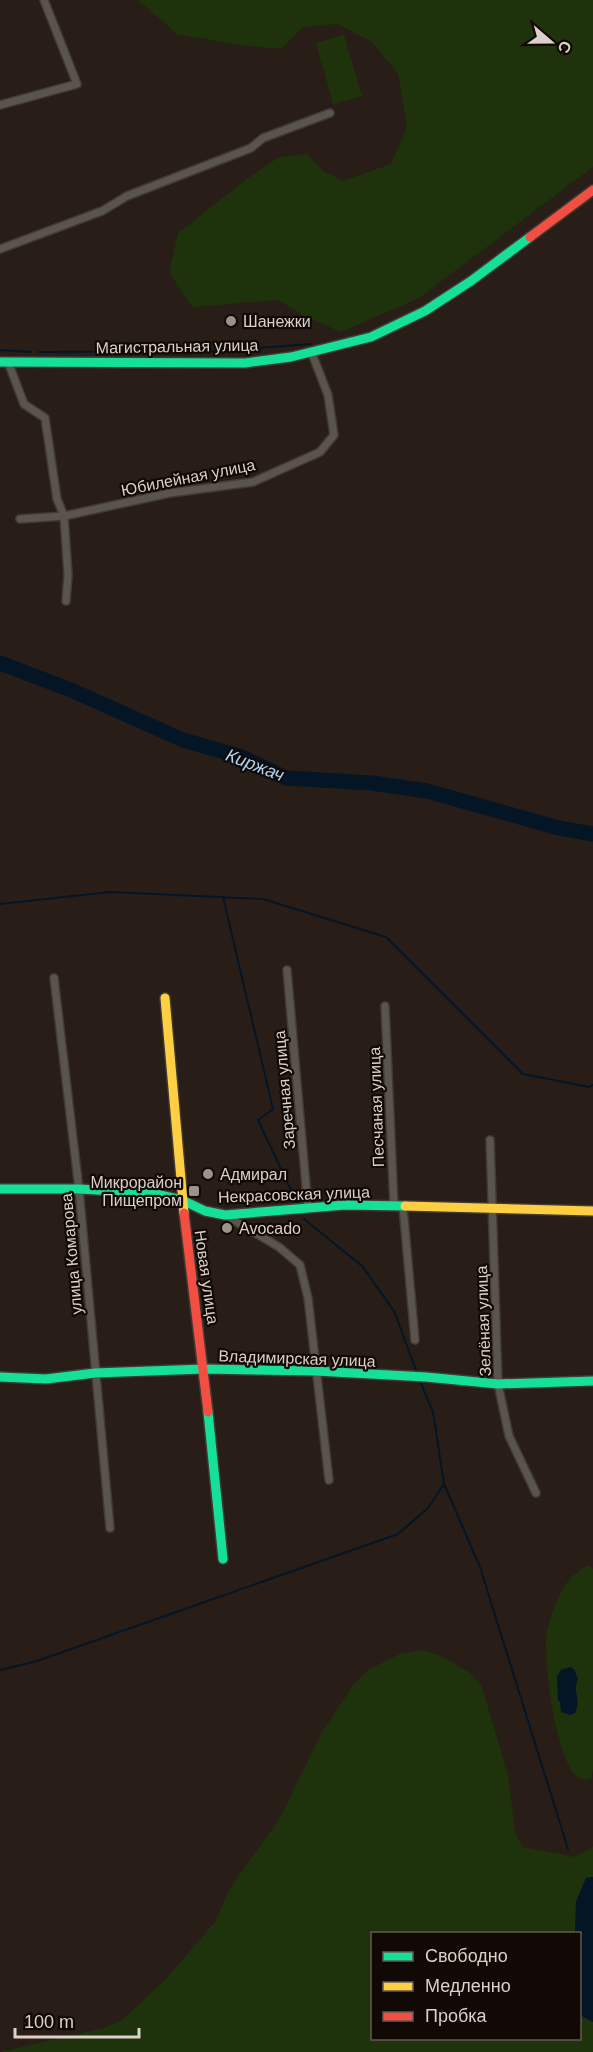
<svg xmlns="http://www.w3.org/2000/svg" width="593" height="2052" font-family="Helvetica,sans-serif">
  <rect width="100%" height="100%" fill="#281e17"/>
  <!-- green -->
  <path fill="#1e330b" d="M 138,0 L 593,0 L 593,167 L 419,298 L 341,332 L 304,316 L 278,300 L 193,307 L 169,273 L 178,233 L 244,181 L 279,157 L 307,154 L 323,171 L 343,181 L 391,164 L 407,127 L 398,74 L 372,42 L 338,24 L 303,27 L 281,49 L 240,45 L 177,34 Z
    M 344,35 L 362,96 L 333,104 L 316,43 Z
    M 587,1565 L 593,1569 L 593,1769 L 591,1779 C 586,1779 583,1781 578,1777 C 556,1762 542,1657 547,1631 C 550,1618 560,1589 569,1580 C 574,1574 581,1570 587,1565 Z
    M 421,1650 L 440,1655 L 470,1673 L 482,1687 L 508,1776 L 515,1832 L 522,1847 L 575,1857 L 593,1847 L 593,1877 L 586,1878 L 576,1902 L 575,1933 L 372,1934 L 372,2038 L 580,2038 L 580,2015 L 593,2022 L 593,2052 L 0,2052 L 104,2028 L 121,2021 L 165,1980 L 215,1922 L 230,1888 L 280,1818 L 321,1734 L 354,1684 L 368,1670 L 400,1654 Z"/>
  <!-- water -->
  <path fill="#041526" d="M 570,1667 L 574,1669 L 578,1679 C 572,1694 582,1697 575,1713 L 570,1715 L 561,1712 L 560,1702 L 558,1700 L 557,1677 L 561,1670 Z
    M 593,1877 L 593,2022 L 580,2015 L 580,1934 L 575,1933 L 576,1902 L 586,1878 Z"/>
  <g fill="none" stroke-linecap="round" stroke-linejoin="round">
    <!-- stream -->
    <path stroke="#041526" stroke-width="2" d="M 0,350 L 31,352
      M 229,350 L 311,344
      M 39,352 L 220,351
      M 223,897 L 273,1109 L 258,1120 L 297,1203
      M 0,904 L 110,892 L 263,899 L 386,937 L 523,1074 L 589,1087 L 593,1085
      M 304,1219 L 362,1266 L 394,1311 L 417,1373
      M 419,1379 L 433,1412 L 444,1484 L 480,1567 L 568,1849
      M 0,1670 L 37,1661 L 398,1534 L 428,1508 L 444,1484"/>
    <!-- river -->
    <path stroke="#041526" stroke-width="15" d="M 0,663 L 71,690 L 183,740 L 242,757 L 286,778 L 372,783 L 427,791 L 559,828 L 593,834"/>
    <defs>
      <path id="street" d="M 0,105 L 77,84 L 44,0
        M 0,249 L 102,211 L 127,196 L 251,148 L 263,138 L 330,113
        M 8,362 L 24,404 L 45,418 L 57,499 L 64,516 L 68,575 L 66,601
        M 20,519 L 64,516 L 170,493 L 253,482 L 320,452 L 334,435 L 328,395 L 311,351
        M 287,970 L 308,1208
        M 54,978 L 79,1189 L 110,1528
        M 385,1006 L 394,1206
        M 490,1140 L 498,1384 L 509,1436 L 536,1493
        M 403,1207 L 415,1340
        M 225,1215 L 279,1247 L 300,1265 L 308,1298 L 329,1480"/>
      <path id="fast" d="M 0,362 L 245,363 L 291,357 L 371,337 L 425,311 L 471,281 L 530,237
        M 0,1189 L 79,1189 L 151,1193 L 182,1200 L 205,1211 L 225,1215 L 345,1205 L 405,1206
        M 0,1377 L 46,1379 L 95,1373 L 204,1369 L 316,1371 L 426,1377 L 498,1384 L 593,1381
        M 208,1412 L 223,1559"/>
      <path id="slow" d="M 165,998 L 184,1213
        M 405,1206 L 593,1211"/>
      <path id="jam" d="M 530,237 L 593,190
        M 184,1213 L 208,1412"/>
    </defs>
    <!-- street casing -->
    <use href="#street" stroke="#413934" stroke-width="10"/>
    <!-- fast casing -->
    <use href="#fast" stroke="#413934" stroke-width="12"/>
    <!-- slow casing -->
    <use href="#slow" stroke="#413934" stroke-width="12"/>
    <!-- jam casing -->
    <use href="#jam" stroke="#413934" stroke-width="12"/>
    <!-- street -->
    <use href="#street" stroke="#5b544d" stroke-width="7"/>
    <!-- fast -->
    <use href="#fast" stroke="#16e098" stroke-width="9"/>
    <!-- slow -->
    <use href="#slow" stroke="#ffcf43" stroke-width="9"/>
    <!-- jam -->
    <use href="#jam" stroke="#f24e42" stroke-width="9"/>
  </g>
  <!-- markers -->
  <g fill="#9d928a" stroke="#110905" stroke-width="2">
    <circle cx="231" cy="321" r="6"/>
    <circle cx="208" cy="1174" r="6"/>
    <rect x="188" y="1185" width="12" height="12" rx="3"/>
    <circle cx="227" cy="1228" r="6"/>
  </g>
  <g text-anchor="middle" stroke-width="4.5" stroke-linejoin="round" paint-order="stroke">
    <!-- poi labels -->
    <g font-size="16" fill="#dcd0c8" stroke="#110905" text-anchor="start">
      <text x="243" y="327">Шанежки</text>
      <text x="220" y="1180">Адмирал</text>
      <text x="182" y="1188" text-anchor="end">Микрорайон<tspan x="182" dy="18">Пищепром</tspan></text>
      <text x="239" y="1234">Avocado</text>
    </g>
    <!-- street labels -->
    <g font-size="16" fill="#dcd0c8" stroke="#110905">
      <text transform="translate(177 346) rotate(-1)" y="6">Магистральная улица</text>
      <text transform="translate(188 477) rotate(-11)" y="6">Юбилейная улица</text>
      <text transform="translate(284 1090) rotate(-95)" y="6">Заречная улица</text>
      <text transform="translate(376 1107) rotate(-92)" y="6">Песчаная улица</text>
      <text transform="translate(294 1194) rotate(-2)" y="6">Некрасовская улица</text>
      <text transform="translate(71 1254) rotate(-95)" y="6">улица Комарова</text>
      <text transform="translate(207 1277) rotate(82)" y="6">Новая улица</text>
      <text transform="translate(483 1321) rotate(-92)" y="6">Зелёная улица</text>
      <text transform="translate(297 1358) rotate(2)" y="6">Владимирская улица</text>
    </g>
    <!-- water labels -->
    <g font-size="18" font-style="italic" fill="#abd4f4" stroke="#110905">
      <text transform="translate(255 765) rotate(21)" y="6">Киржач</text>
    </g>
  </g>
  <!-- legend -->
  <rect x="371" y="1932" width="210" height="108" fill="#110905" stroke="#625953" stroke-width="1.5"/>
  <rect x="383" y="1952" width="30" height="9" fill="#16e098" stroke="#625953" stroke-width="1.5"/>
  <text x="425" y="1962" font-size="18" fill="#dcd0c8">Свободно</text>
  <rect x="383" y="1982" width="30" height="9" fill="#ffcf43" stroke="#625953" stroke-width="1.5"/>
  <text x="425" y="1992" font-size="18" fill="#dcd0c8">Медленно</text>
  <rect x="383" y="2012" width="30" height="9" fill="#f24e42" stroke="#625953" stroke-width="1.5"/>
  <text x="425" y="2022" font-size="18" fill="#dcd0c8">Пробка</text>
  <!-- north arrow -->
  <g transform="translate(551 42) rotate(110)" stroke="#110905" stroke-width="4.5" paint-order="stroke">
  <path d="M0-4.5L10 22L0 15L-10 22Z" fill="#dcd0c8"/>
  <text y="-9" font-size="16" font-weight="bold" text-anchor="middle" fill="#dcd0c8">С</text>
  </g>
  <!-- scale -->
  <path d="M15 2028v9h124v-9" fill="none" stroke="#dcd0c8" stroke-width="3"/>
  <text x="24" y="2028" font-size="18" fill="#dcd0c8" stroke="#110905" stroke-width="4.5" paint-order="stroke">100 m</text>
</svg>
